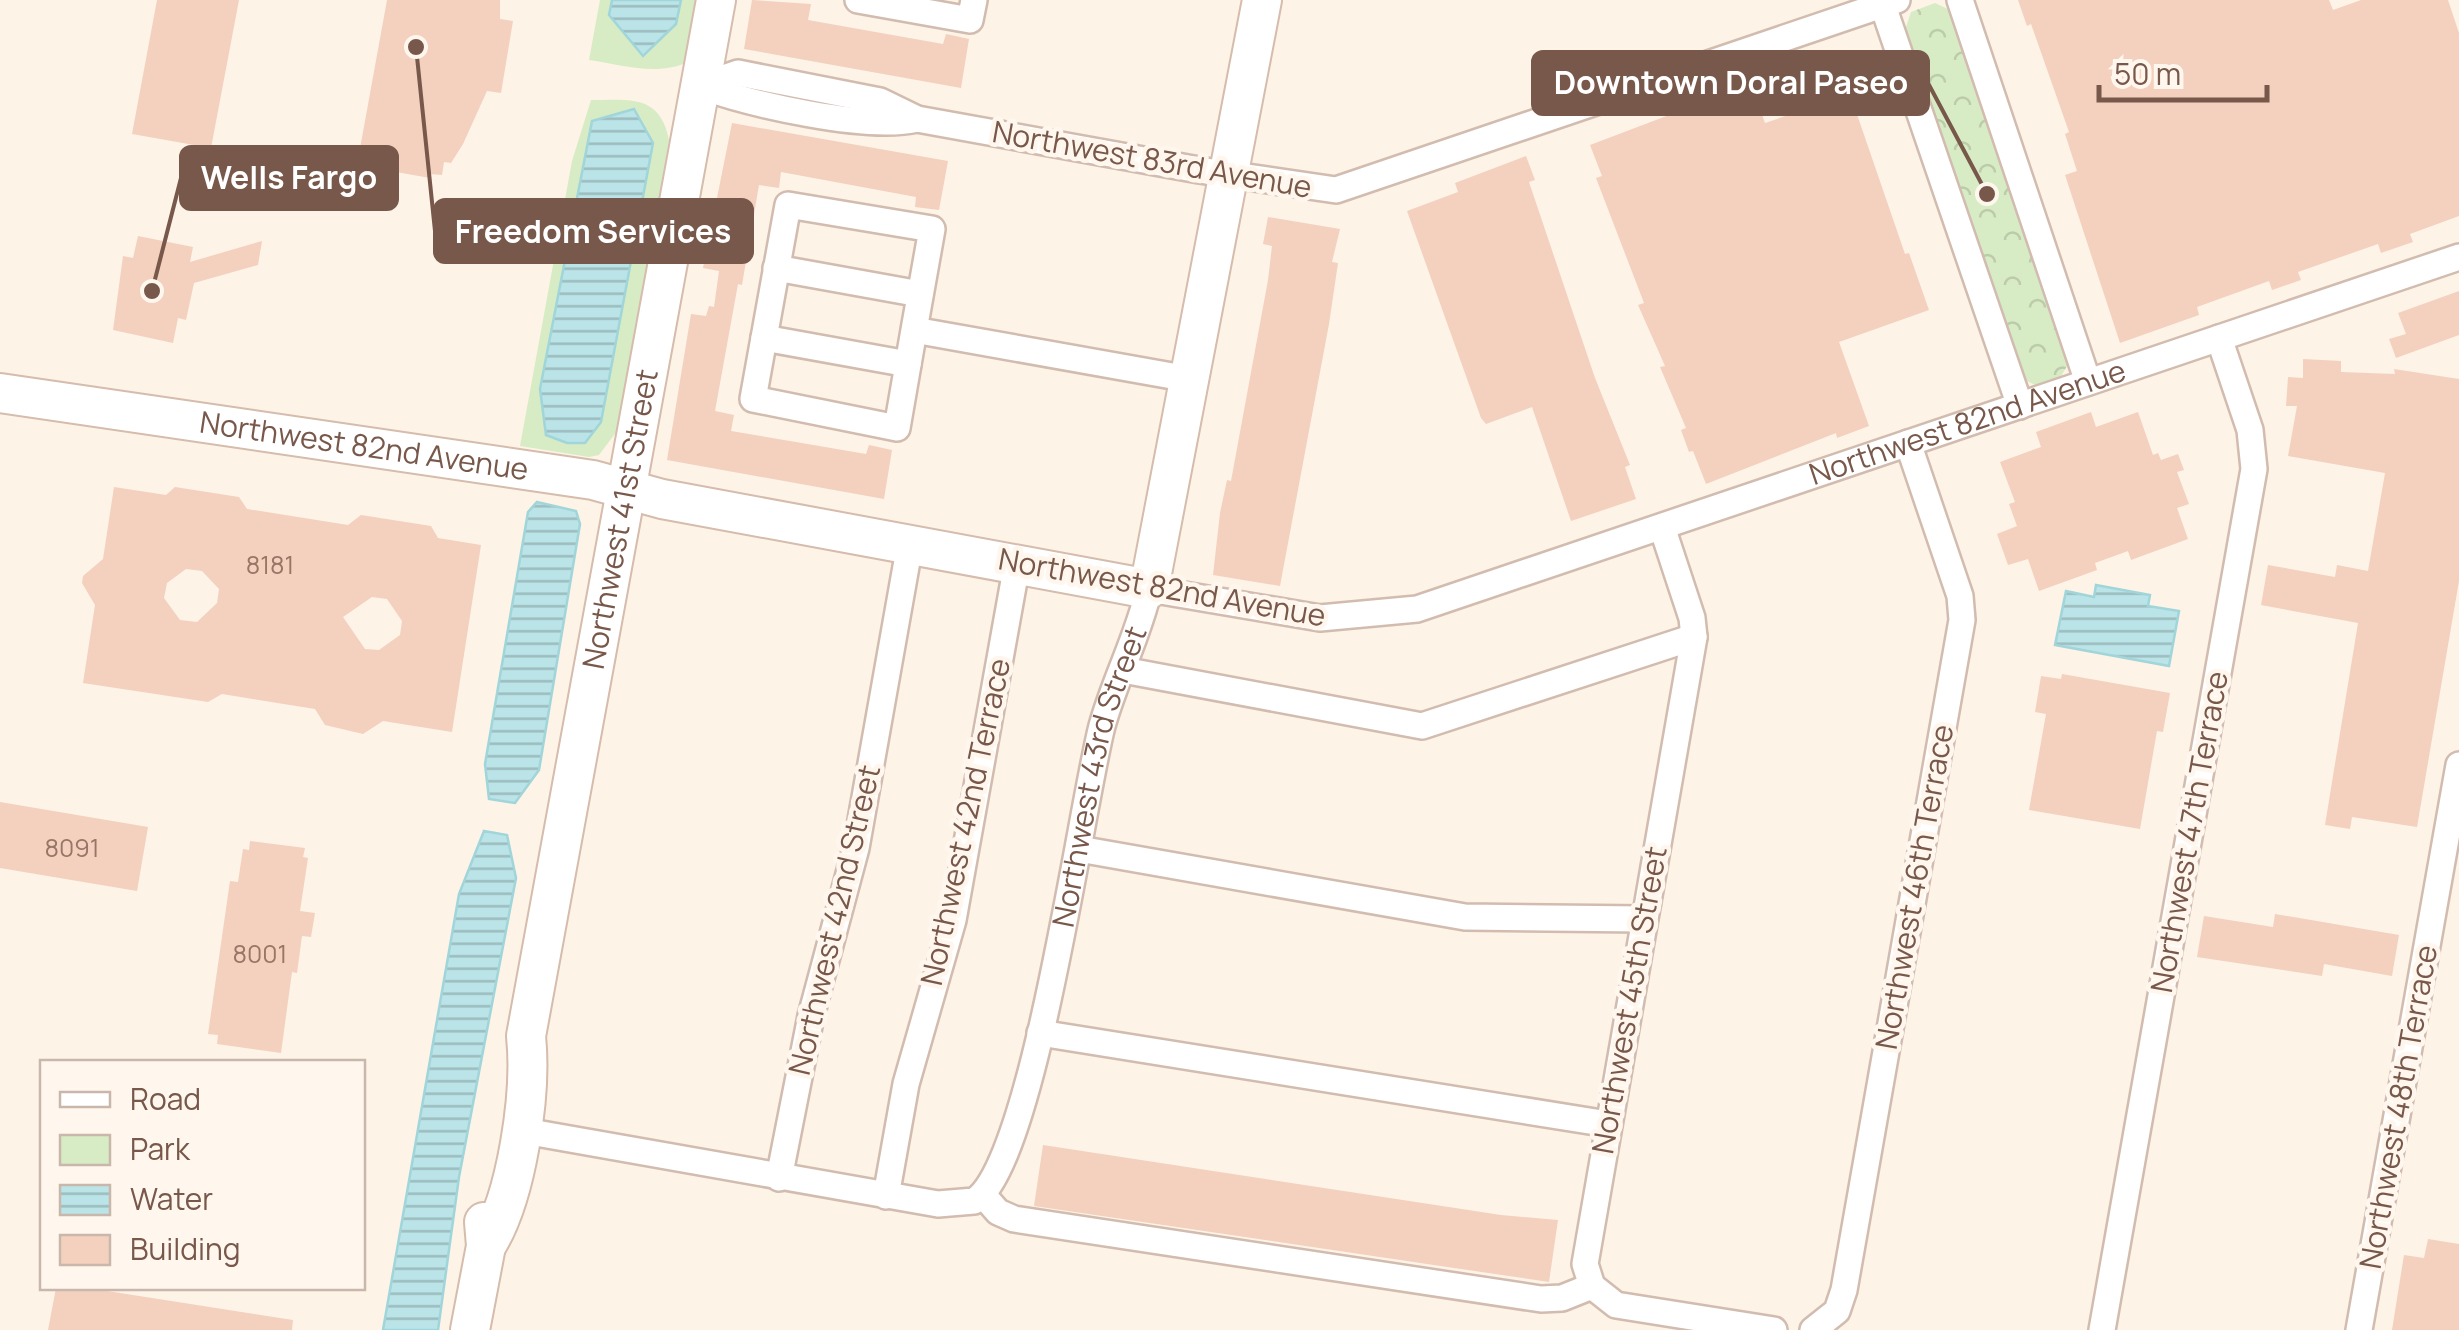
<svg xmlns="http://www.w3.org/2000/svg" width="2459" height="1330" font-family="Manrope,sans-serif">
  <defs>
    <pattern id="forest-crowns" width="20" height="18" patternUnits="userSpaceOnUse" patternTransform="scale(2.5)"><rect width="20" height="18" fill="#d7ecc5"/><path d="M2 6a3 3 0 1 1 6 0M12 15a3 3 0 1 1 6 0" fill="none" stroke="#bcccab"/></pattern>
    <pattern id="water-rules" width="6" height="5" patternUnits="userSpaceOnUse" patternTransform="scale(2.5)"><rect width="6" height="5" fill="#bae4e8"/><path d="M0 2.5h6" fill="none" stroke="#9cbcbe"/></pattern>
  </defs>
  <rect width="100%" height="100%" fill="#fdf3e7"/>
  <!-- green -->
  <path fill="#d7ecc5" d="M 600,0 L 612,0 L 609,15 L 676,24 L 681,0 L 708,0 L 690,61 C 658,77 624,65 589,60 Z
    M 591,100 C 630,100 660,94 669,140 L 620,427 L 599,455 L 589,457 L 520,446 L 572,161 Z"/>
  <!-- forest -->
  <path fill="url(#forest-crowns)" d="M 1935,3 L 1952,11 L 2070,361 L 2060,378 L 2035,385 L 2023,379 L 1903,36 L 1911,12 Z"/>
  <!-- water -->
  <path fill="url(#water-rules)" stroke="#a0d5da" stroke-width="2.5" d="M 612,0 L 681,0 L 676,24 L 643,56 L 609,15 Z
    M 634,109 L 653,143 L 601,422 L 585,443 L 567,443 L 546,435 L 540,389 L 592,121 Z
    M 537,502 L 576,511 L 580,524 L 539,770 L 515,803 L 489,799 L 485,764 L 528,512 Z
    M 2096,585 L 2150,595 L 2148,606 L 2179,611 L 2169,666 L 2055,645 L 2066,591 L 2094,597 Z
    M 484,831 L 507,835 L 516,878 L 459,1177 L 438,1330 L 383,1330 L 459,894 Z"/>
  <!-- building -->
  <path fill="#f4d0be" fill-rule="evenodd" d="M 157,0 L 239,0 L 211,148 L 132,134 Z
    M 387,0 L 500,0 L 500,19 L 513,21 L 501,93 L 487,91 L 463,144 L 451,163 L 444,162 L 442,175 L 430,174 L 430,178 L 357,165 Z
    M 752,0 L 811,4 L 808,20 L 943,44 L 946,34 L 969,39 L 961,88 L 744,49 Z
    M 2018,0 L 2329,0 L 2333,10 L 2361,0 L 2448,0 L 2459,33 L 2459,216 L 2410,234 L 2413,242 L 2381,253 L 2378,244 L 2298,272 L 2301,280 L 2272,290 L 2269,281 L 2197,307 L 2199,315 L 2120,343 L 2065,175 L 2077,171 L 2065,134 L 2069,132 L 2031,24 L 2027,26 Z
    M 1751,84 L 1765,123 L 1850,94 L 1905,254 L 1909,253 L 1929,310 L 1839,342 L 1869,426 L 1837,438 L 1836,433 L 1706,484 L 1693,451 L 1689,452 L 1681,430 L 1686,428 L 1660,367 L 1665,366 L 1638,305 L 1644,303 L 1596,178 L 1602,176 L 1590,145 Z
    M 732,123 L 948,161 L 939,210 L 915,207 L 916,197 L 781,172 L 779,188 L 759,185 L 742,285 L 738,284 L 715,411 L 734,415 L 731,431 L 866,454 L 869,445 L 892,450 L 884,499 L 667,460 L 691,314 L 706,316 L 709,306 L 714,307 L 719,271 L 703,268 Z
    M 1526,156 L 1535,180 L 1529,182 L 1595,378 L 1630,465 L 1625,467 L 1636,499 L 1571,521 L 1532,407 L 1486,424 L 1481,418 L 1407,211 L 1458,192 L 1455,183 Z
    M 1268,217 L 1340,229 L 1332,262 L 1338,263 L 1329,324 L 1280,586 L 1213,575 L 1220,513 L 1227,480 L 1231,481 L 1268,280 L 1272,246 L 1263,244 Z
    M 138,236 L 193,247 L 190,262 L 262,241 L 258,265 L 194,283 L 186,320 L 178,318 L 173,343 L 113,330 L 123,256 L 133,258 Z
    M 2459,291 L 2459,335 L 2396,358 L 2389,339 L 2406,334 L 2398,313 Z
    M 2303,359 L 2341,361 L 2341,372 L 2395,374 L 2394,369 L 2459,379 L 2459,581 L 2417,827 L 2352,817 L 2350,829 L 2325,825 L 2358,623 L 2261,605 L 2268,565 L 2335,577 L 2337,565 L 2368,571 L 2385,473 L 2288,456 L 2297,406 L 2286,406 L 2288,377 L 2303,378 Z
    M 2091,412 L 2096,427 L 2138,412 L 2153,455 L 2158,453 L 2161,460 L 2178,454 L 2184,470 L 2177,472 L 2189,504 L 2177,508 L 2188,539 L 2131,560 L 2128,551 L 2095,563 L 2097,570 L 2039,591 L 2028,559 L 2008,565 L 1997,534 L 2017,526 L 2009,504 L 2015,502 L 2000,462 L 2041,447 L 2036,432 Z
    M 114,487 L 166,495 L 175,487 L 239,497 L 247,509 L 348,525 L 361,515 L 431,526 L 438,538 L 481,545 L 452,732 L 383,721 L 363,734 L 325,725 L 315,709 L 222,694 L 208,702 L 83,683 L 95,605 L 82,583 L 83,576 L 103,559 ZM 186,569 L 202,571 L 219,589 L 217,603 L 197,622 L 180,620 L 164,598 L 167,583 ZM 372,597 L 387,599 L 402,621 L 400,635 L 379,650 L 365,649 L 343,617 Z
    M 2062,674 L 2170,693 L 2163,732 L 2157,731 L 2140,829 L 2029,810 L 2046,714 L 2035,712 L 2041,676 L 2061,679 Z
    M 0,802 L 148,827 L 137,891 L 0,868 Z
    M 250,841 L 305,848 L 303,857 L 308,858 L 300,911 L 315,913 L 311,937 L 302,936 L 297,973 L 292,972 L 281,1053 L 217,1044 L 218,1035 L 208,1034 L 230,881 L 238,882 L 243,849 L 249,850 Z
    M 2275,914 L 2399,935 L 2392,976 L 2324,964 L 2322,976 L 2197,957 L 2204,916 L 2273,927 Z
    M 1043,1145 L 1501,1215 L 1558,1220 L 1549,1282 L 1034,1206 Z
    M 2428,1239 L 2459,1244 L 2459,1330 L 2392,1330 L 2404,1255 L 2424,1258 Z
    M 56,1288 L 88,1288 L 293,1320 L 292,1330 L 48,1330 Z"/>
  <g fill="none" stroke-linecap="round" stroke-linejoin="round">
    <defs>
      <g id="street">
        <path d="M 858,0 L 970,20 L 974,0"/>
        <path d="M 1881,0 L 2020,406"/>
        <path d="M 1960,0 L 2088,382"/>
        <path d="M 700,86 L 738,73 L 880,101 L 917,119 L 1199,170 L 1336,190 L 1897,0"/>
        <path d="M 700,86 C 750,104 867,131 917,119"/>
        <path d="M 776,268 L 920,294"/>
        <path d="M 914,330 L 932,229 L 788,205 L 753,399 L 897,428 L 914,330 L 1189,379"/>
        <path d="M 764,338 L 908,364"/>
        <path d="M 1662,527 L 1692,618 L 1694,637 L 1585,1264 L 1592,1286 L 1616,1305 L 1774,1330"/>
        <path d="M 1123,670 L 1422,726 L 1694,637"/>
        <path d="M 1079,849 L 1465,917 L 1644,919"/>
        <path d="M 1040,1033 L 1608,1124"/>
        <path id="s1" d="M 519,1130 L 938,1204 L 974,1201 C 1033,1166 1081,807 1102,726 C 1115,679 1138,637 1149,589 L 1320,618 L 1417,609 L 2459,257"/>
        <path d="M 779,1178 L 811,1016 L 856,848 L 910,544"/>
        <path d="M 983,1195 L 998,1212 L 1014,1219 L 1541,1299 L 1562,1298 L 1592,1286"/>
        <path d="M 886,1196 L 906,1084 L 953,920 L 1017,564"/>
        <path d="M 1813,1330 L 1837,1311 L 1844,1290 L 1962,620 L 1960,596 L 1908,443"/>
        <path d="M 2102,1330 L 2254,469 L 2250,430 L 2219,338"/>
        <path d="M 2359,1330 L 2459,765"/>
      </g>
      <g id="secondary">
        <path id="s2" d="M 0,393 L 593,480 L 662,499 L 1149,589 L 1262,0"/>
        <path id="s3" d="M 486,1246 C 517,1198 532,1093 526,1036 L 716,0"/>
        <path d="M 470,1330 L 486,1246 L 484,1222"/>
      </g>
    </defs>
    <!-- street casing -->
    <use href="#street" stroke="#d2bcaf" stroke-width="30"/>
    <!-- secondary casing -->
    <use href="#secondary" stroke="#d5bcac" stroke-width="42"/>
    <!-- street -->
    <use href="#street" stroke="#fff" stroke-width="25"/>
    <!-- secondary -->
    <use href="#secondary" stroke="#fff" stroke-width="38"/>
  </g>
  <g text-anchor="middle" stroke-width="9" stroke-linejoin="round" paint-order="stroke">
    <!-- number labels -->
    <g font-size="25" fill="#977667">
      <text x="270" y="574">8181</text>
      <text x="72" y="857">8091</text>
      <text x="260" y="963">8001</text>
    </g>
    <!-- street labels -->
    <g font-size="30" fill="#78584a" stroke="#fff7ee">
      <text transform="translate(1152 160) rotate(10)" y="10">Northwest 83rd Avenue</text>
      <text dy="10" stroke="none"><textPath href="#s1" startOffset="1955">Northwest 82nd Avenue</textPath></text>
      <text dy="10" stroke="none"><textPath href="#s2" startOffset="368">Northwest 82nd Avenue</textPath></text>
      <text dy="10" stroke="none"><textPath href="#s3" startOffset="742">Northwest 41st Street</textPath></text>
      <text transform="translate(1162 588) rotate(10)" y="10">Northwest 82nd Avenue</text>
      <text dy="10" stroke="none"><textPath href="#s1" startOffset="908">Northwest 43rd Street</textPath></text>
      <text transform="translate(966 822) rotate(-78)" y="10">Northwest 42nd Terrace</text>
      <text transform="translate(2190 832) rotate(-80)" y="10">Northwest 47th Terrace</text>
      <text transform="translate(1915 887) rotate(-80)" y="10">Northwest 46th Terrace</text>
      <text transform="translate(835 920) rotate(-77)" y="10">Northwest 42nd Street</text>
      <text transform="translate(1630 1000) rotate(-80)" y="10">Northwest 45th Street</text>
      <text transform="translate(2399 1107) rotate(-80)" y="10">Northwest 48th Terrace</text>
    </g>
  </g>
  <!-- callouts -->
  <path fill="none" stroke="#78584a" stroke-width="4" d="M1987 194L1928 83M152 291L181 178M416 47L435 231"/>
  <g fill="#78584a" stroke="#fff7ee" stroke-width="4">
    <circle cx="1987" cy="194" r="10"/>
    <circle cx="152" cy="291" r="10"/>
    <circle cx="416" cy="47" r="10"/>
  </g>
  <g fill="#78584a" stroke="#78584a" stroke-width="4">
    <rect x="1533" y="52" width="395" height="62" rx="10"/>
    <rect x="181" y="147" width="216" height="62" rx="10"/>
    <rect x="435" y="200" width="317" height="62" rx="10"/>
  </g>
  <g font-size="32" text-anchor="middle" font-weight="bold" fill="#fff">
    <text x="1731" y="94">Downtown Doral Paseo</text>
    <text x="289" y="189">Wells Fargo</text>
    <text x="593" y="243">Freedom Services</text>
  </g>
  <!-- legend -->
  <rect x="40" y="1060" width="325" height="230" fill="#fff7ee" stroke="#c9b7ac" stroke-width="2.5"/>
  <rect x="60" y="1092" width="50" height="15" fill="#ffffff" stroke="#c9b7ac" stroke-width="2.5"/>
  <text x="130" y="1110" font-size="30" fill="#78584a">Road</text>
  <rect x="60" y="1135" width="50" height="30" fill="#d7ecc5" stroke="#c9b7ac" stroke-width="2.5"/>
  <text x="130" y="1160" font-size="30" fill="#78584a">Park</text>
  <rect x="60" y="1185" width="50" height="30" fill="url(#water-rules)" stroke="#c9b7ac" stroke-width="2.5"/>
  <text x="130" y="1210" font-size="30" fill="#78584a">Water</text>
  <rect x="60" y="1235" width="50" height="30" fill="#f4d0be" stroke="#c9b7ac" stroke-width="2.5"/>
  <text x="130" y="1260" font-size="30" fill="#78584a">Building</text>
  <!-- scale -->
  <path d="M2099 85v15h168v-15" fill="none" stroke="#78584a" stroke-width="5"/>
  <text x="2114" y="85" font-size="30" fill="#78584a" stroke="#fff7ee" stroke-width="8" paint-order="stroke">50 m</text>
</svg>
